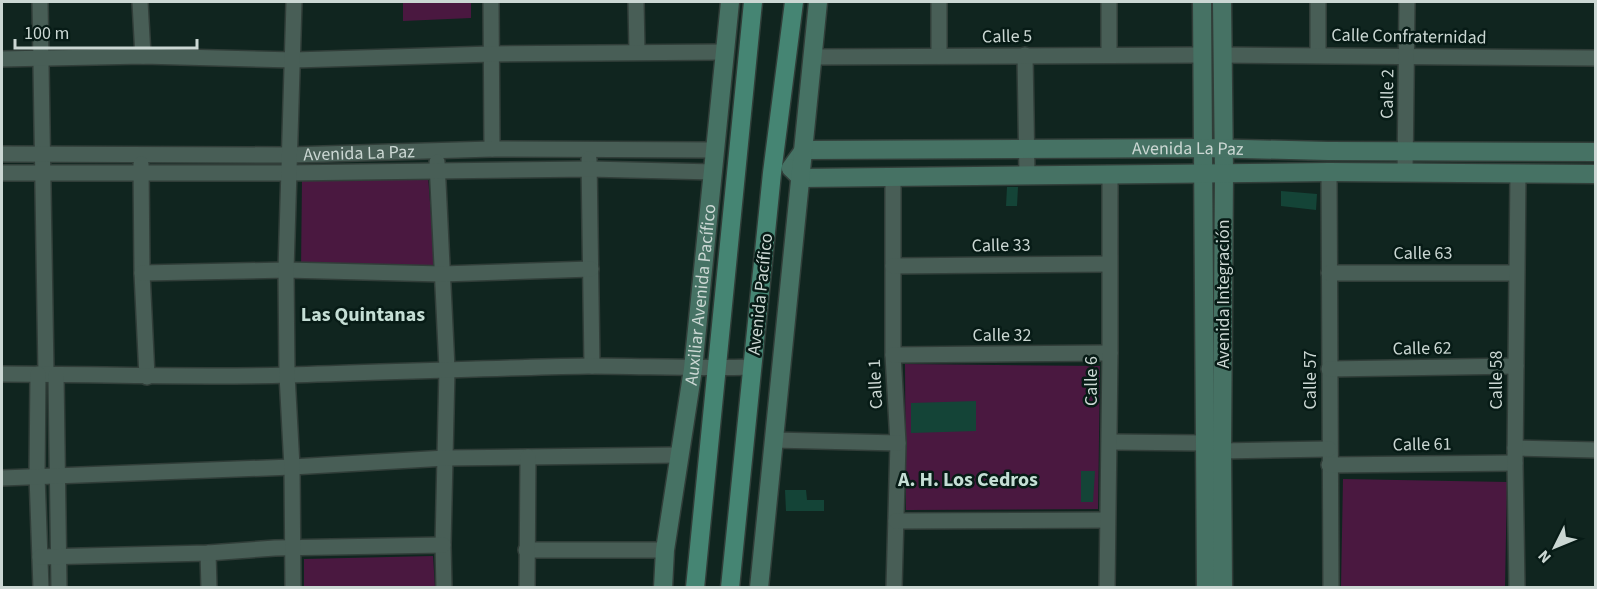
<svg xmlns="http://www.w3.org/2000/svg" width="1597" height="589" font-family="'Source Sans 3',sans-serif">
  <rect width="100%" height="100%" fill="#10251f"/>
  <!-- green -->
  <path fill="#4a1840" d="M 403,2 L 471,2 L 471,18 L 403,21 Z
    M 428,176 L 435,268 L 301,270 L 302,179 Z
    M 905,364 L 1100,366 L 1098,509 L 906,510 Z
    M 1343,479 L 1507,482 L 1505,587 L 1341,587 Z
    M 433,556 L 435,587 L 304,587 L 304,559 Z"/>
  <!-- building -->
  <path fill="#144437" d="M 1007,187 L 1018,187 L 1017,206 L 1006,206 Z
    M 1281,191 L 1317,194 L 1316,210 L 1281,206 Z
    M 976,401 L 976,431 L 911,433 L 911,403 Z
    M 1081,471 L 1095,471 L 1093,502 L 1081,502 Z
    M 785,490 L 806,490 L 807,500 L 824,500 L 824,511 L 786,511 Z"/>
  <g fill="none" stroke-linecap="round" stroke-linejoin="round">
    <defs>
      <g id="street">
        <path d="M 40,2 L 46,374"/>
        <path d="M 140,2 L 143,56"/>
        <path d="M 491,2 L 492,149"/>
        <path d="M 636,2 L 637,52"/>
        <path d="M 1109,2 L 1109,54"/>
        <path d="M 1318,54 L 1318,2"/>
        <path d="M 1025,55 L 1027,176"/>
        <path d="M 1222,55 L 1596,58"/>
        <path d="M 939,56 L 939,2"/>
        <path d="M 813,57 L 1202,55"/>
        <path d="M 2,59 L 143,56 L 294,60 L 492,54 L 725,52"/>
        <path id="s1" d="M 2,154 L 290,155 L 492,149 L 716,150"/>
        <path d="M 589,159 L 592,366"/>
        <path d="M 437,162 L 447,369 L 443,545 L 444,588"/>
        <path d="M 141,164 L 142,273 L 147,377"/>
        <path d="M 1329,172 L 1331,588"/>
        <path d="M 2,173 L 287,173 L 589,169 L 714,172"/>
        <path d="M 1405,173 L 1407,2"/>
        <path d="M 893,178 L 893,355 L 898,443 L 894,588"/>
        <path d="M 893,266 L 1109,264"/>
        <path d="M 142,273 L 286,270 L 442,274 L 591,269"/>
        <path d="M 1329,273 L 1516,273"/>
        <path d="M 893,355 L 1110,353"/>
        <path d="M 1329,369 L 1516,366"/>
        <path d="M 2,374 C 97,374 193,378 288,375 C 388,372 488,368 588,366 C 643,366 697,369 752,367"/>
        <path d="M 38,374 L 37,476 L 41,588"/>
        <path d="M 56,375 L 59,588"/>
        <path d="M 774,440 L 898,443"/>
        <path d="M 1110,442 L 1205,443"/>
        <path d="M 1515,448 L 1596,450"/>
        <path d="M 1222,451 L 1329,449"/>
        <path d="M 1329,465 L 1515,463"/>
        <path d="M 2,478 L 292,467 L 446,458 L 679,455"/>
        <path d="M 896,521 L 1107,520"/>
        <path d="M 526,550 L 665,550"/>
        <path d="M 208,553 L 209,588"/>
        <path d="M 40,557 L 208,553 L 275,548 L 443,545"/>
        <path d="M 293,588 L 292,467 L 287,375 L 286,270 L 294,2"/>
        <path d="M 527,588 L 528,457"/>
        <path d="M 1107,588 L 1110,353 L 1110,174"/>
        <path d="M 1517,588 L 1515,463 L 1518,173"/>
      </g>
      <g id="secondary">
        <path d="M 1202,2 L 1206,588"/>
        <path d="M 1222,2 L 1224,173 L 1222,451 L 1223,588"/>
        <path id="s2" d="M 791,168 L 804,150 L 1203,148 L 1328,151 L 1596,152"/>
        <path d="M 791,168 L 801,178 L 1329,172 L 1596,174"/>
        <path id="s3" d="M 663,588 L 665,550 L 693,369 L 730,2"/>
        <path d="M 759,588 L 818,2"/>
      </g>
      <path id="primary" d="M 695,588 L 753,2
        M 730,588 L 772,173 L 794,2"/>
    </defs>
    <!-- street casing -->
    <use href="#street" stroke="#313e39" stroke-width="18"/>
    <!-- secondary casing -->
    <use href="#secondary" stroke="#313e39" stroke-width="21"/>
    <!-- primary casing -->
    <use href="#primary" stroke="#313e39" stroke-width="21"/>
    <!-- street -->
    <use href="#street" stroke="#485e56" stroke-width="15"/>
    <!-- secondary -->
    <use href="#secondary" stroke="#467264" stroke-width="18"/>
    <!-- primary -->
    <use href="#primary" stroke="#458573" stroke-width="18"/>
  </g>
  <g text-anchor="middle" stroke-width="5" stroke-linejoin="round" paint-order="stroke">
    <!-- street labels -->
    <g font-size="18" fill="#cbd7d3" stroke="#071b16">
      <text transform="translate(1007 36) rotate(-1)" y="6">Calle 5</text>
      <text transform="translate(1409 36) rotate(1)" y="6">Calle Confraternidad</text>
      <text transform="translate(1387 94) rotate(-89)" y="6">Calle 2</text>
      <text dy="6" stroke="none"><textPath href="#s2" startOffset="406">Avenida La Paz</textPath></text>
      <text dy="6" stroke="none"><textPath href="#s1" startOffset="357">Avenida La Paz</textPath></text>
      <text transform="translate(1001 245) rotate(-1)" y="6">Calle 33</text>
      <text x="1423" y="259">Calle 63</text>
      <text transform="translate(760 294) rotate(-84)" y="6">Avenida Pacífico</text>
      <text transform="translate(1223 294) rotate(-90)" y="6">Avenida Integración</text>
      <text dy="6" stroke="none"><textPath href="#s3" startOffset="296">Auxiliar Avenida Pacífico</textPath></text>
      <text x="1002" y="341">Calle 32</text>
      <text transform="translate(1422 348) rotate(-1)" y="6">Calle 62</text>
      <text transform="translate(1310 380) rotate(-90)" y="6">Calle 57</text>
      <text transform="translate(1496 380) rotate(-90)" y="6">Calle 58</text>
      <text transform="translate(1091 381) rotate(-90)" y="6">Calle 6</text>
      <text transform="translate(875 384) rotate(-93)" y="6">Calle 1</text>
      <text transform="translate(1422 444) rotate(-1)" y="6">Calle 61</text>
    </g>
    <!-- neighbourhood labels -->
    <g font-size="20" font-weight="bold" fill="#c5ded5" stroke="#071b16">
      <text x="363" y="321">Las Quintanas</text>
      <text x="968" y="486">A. H. Los Cedros</text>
    </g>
  </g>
  <!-- border -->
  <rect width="1597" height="589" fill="none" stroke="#cbd7d3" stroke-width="6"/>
  <!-- north arrow -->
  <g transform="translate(1555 547) rotate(227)" stroke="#071b16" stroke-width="4.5" paint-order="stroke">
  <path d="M0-4.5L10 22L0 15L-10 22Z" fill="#cbd7d3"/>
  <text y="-9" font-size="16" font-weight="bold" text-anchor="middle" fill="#cbd7d3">N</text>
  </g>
  <!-- scale -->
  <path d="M15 39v9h182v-9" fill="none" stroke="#cbd7d3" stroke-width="3"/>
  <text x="24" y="39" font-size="18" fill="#cbd7d3" stroke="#071b16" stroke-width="4.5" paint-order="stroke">100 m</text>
</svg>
